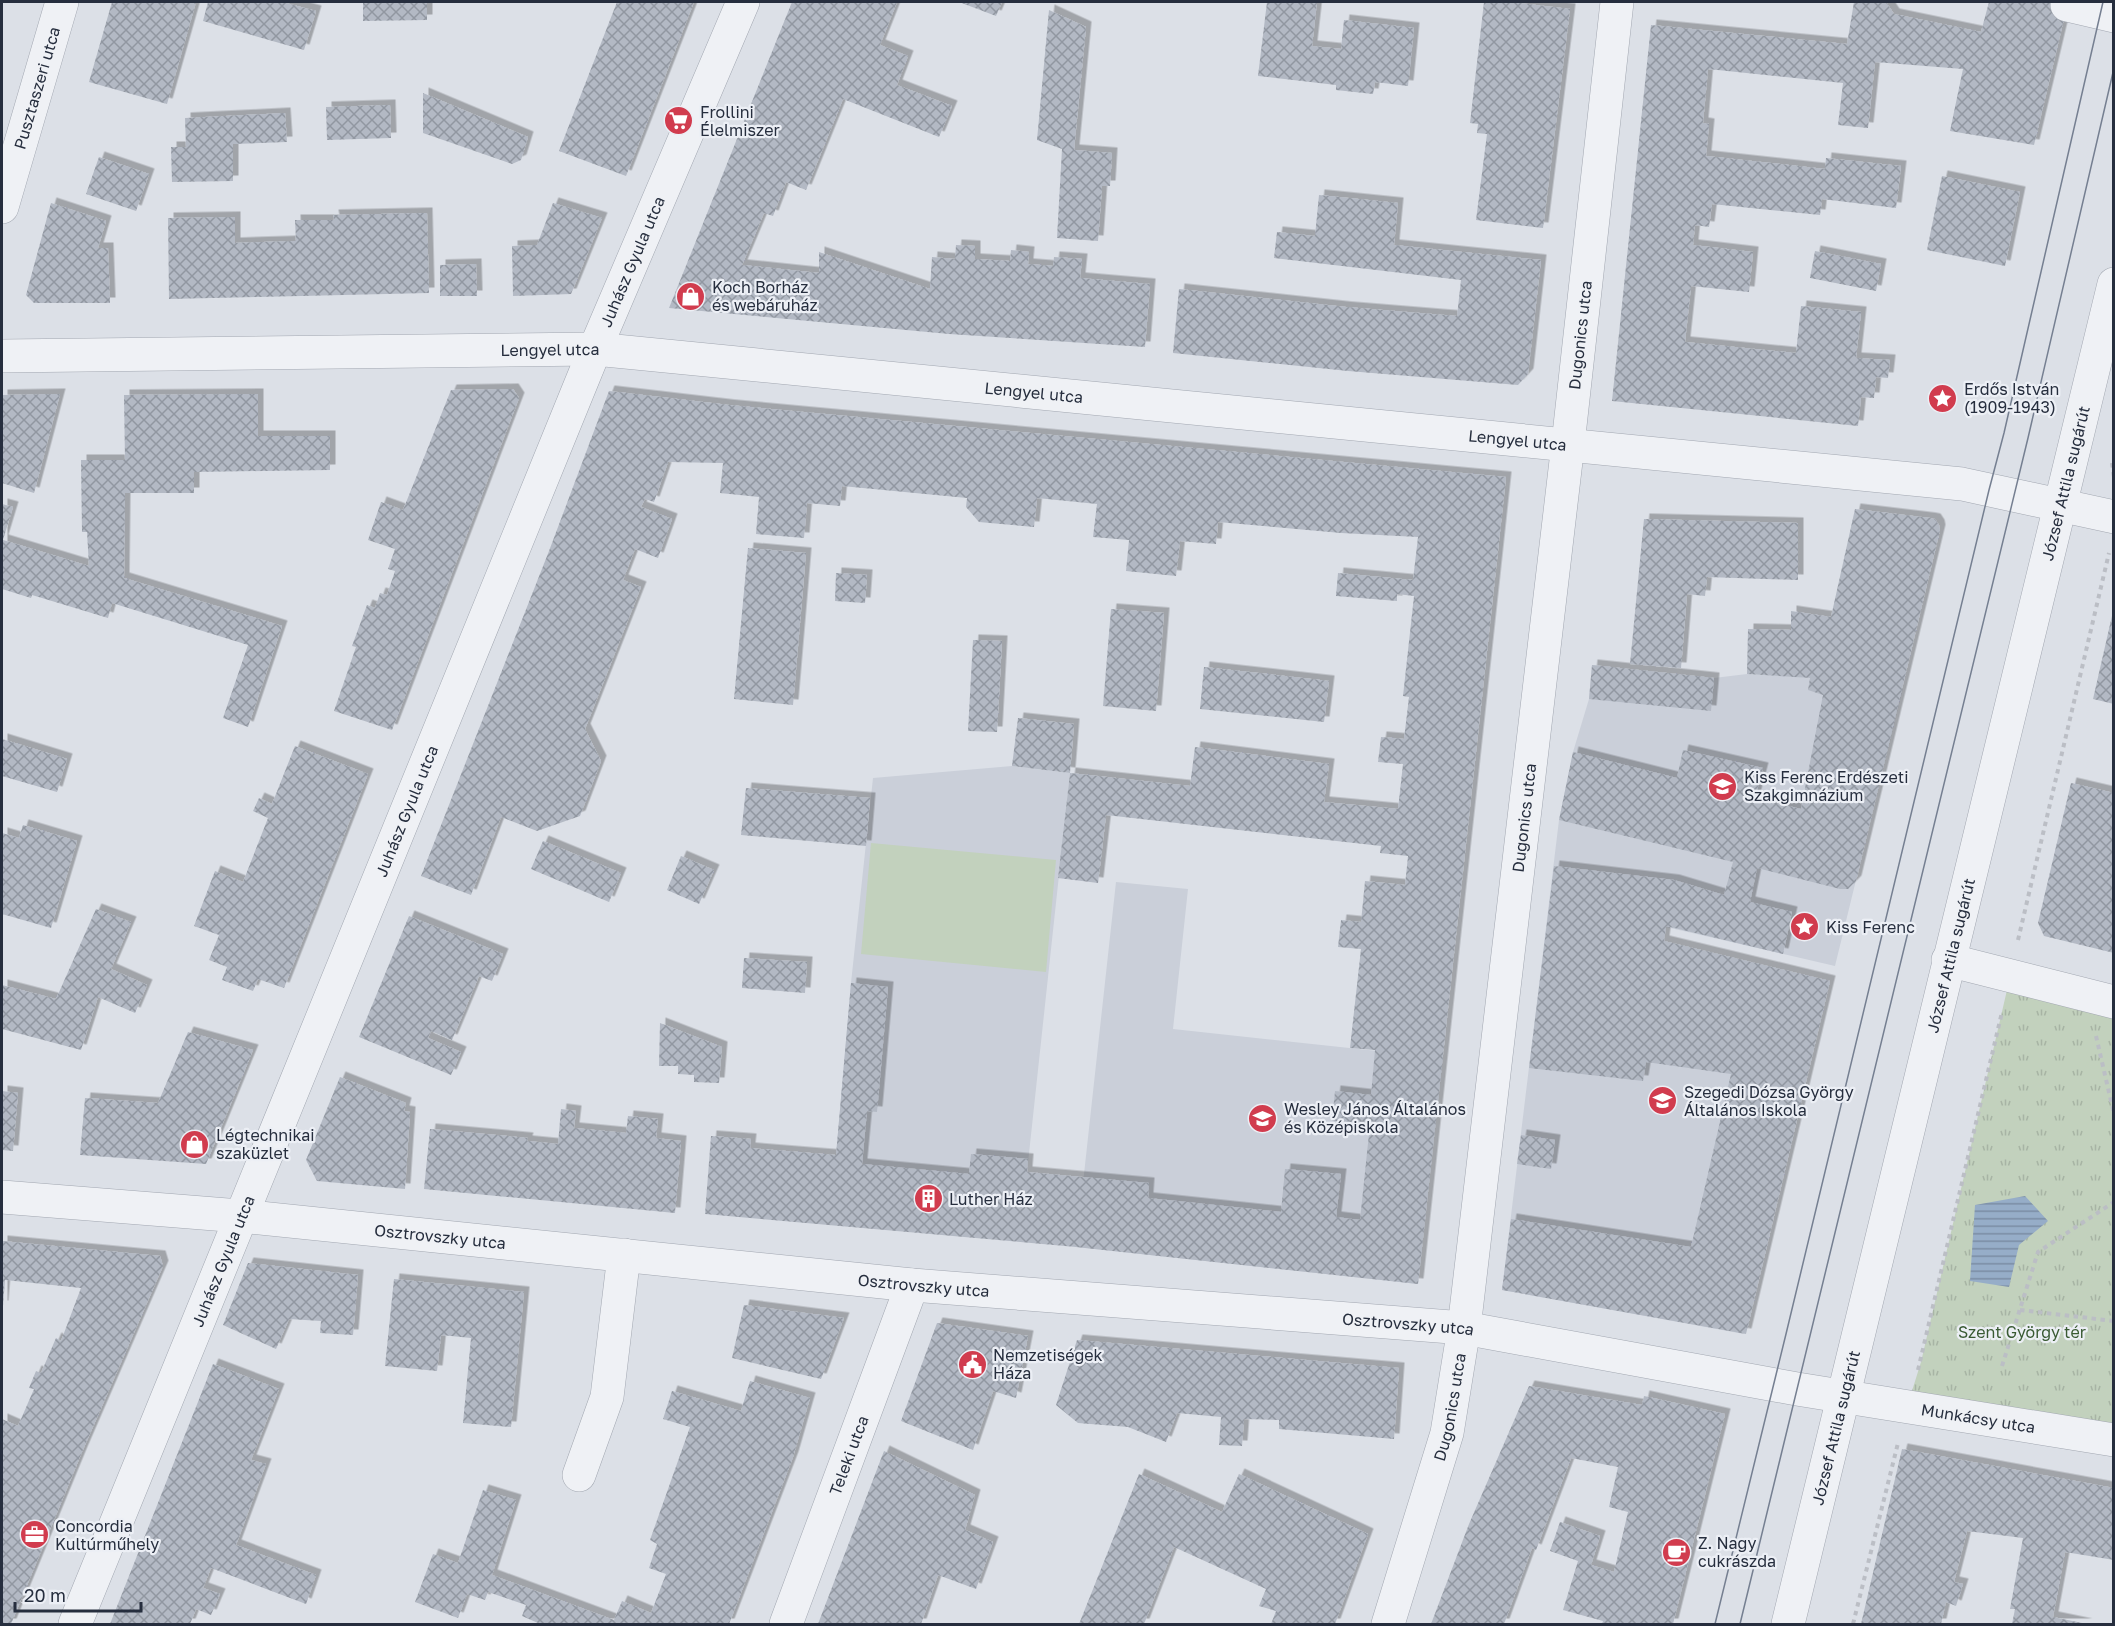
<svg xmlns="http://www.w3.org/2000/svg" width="2115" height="1626" font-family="'Golos Text',sans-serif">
  <defs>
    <pattern id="park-tufts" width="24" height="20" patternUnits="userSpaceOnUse" patternTransform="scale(1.5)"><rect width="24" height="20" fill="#c2d1bd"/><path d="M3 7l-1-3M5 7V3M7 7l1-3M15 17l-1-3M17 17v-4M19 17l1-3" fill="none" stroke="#a7b4a4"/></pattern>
    <pattern id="water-rules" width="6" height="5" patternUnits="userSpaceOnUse" patternTransform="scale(1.5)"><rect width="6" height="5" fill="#96adc8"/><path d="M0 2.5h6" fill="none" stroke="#7a8da4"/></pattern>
    <pattern id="building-cross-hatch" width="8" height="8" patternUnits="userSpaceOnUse" patternTransform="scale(1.5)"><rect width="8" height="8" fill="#b3b9c4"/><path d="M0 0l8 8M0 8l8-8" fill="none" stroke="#9197a1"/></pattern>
    <filter id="shadow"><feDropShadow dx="5.5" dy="-5.5" stdDeviation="0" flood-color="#0004"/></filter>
  </defs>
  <rect width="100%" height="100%" fill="#dce0e7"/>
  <!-- built -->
  <path fill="#cacfd9" d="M 1592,665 L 1714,678 L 1747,674 L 1790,676 L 1903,688 L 1835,966 L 1666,927 L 1664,941 L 1830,981 L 1744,1334 L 1502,1290 L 1559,820 L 1573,752 L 1589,699 Z
    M 1012,766 L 1070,773 L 1027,1172 L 830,1225 L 851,983 L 873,778 Z
    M 1116,882 L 1188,889 L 1173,1029 L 1443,1058 L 1418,1284 L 1076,1247 Z"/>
  <!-- green -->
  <path fill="#c2d1bd" d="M 871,843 L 1056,860 L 1046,972 L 861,954 Z"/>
  <!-- park -->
  <path fill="url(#park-tufts)" d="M 2010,977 L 2113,1002 L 2113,1440 L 1907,1407 L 1921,1362 Z"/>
  <!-- water -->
  <path fill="url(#water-rules)" d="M 2025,1196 L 2048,1221 L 2019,1245 L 2009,1287 L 1970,1281 L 1975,1205 Z"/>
  <!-- building -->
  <path fill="url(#building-cross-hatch)" filter="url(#shadow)" d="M 112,2 L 196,2 L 167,104 L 89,82 Z
    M 208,2 L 282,2 L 316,11 L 304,50 L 203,21 Z
    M 363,2 L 427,2 L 427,20 L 363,21 Z
    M 617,2 L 694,2 L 626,176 L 559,151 Z
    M 792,2 L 897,2 L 880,45 L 908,56 L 897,85 L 952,106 L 939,137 L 843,99 L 806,190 L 786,182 L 773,216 L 764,213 L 742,265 L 819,273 L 819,252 L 930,289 L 932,257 L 955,259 L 956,245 L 975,246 L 975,259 L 1010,261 L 1011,250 L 1029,252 L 1028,264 L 1053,266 L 1054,257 L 1082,259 L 1080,278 L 1150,284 L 1145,347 L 949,334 L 669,308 Z
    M 959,2 L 1002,2 L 996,16 Z
    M 1267,2 L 1317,2 L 1312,46 L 1341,49 L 1344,20 L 1414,28 L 1408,86 L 1375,82 L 1373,94 L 1336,90 L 1336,85 L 1258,76 Z
    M 1484,2 L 1511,2 L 1570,9 L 1543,228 L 1476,220 L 1487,134 L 1477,133 L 1478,124 L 1470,123 Z
    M 1854,2 L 1886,2 L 1894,14 L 1981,32 L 1989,2 L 2068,2 L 2034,145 L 1950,131 L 1963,69 L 1875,62 L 1868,128 L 1838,125 L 1843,83 L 1708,69 L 1703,123 L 1709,124 L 1706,156 L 1825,169 L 1826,158 L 1901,166 L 1896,208 L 1822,199 L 1820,215 L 1712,204 L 1709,227 L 1695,225 L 1693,245 L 1753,252 L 1749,292 L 1691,286 L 1685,342 L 1796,353 L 1801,306 L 1861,312 L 1856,358 L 1890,360 L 1888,378 L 1876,377 L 1874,398 L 1861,397 L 1858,426 L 1612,401 L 1651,25 L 1847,44 Z
    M 1049,10 L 1086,27 L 1074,150 L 1112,153 L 1110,186 L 1102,186 L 1098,241 L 1057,238 L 1062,149 L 1037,140 Z
    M 423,93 L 528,137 L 521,160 L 512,164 L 423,133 Z
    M 390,105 L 391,138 L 327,140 L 326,107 Z
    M 285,113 L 287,142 L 233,144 L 233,181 L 172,182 L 171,147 L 186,147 L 185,118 Z
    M 99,157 L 149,174 L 136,211 L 86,194 Z
    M 1942,176 L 2020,192 L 2005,266 L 1927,250 Z
    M 1319,195 L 1398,203 L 1394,245 L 1541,260 L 1528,374 L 1518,385 L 1348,371 L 1173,353 L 1179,289 L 1346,307 L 1457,316 L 1461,280 L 1274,258 L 1277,232 L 1315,236 Z
    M 51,203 L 106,221 L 98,248 L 108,248 L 110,303 L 34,303 L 26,295 Z
    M 553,203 L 602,218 L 571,294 L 513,296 L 512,246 L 537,245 Z
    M 427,213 L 429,293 L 169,299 L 168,218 L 235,217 L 235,243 L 296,241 L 295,220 L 334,220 L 333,215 Z
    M 1815,251 L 1881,264 L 1876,291 L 1810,278 Z
    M 476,264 L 477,296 L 440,296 L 440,265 Z
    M 513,389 L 519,398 L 392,730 L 334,711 L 356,647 L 352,646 L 367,605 L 375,608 L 380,593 L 387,595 L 395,571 L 388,569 L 395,549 L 368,540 L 381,502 L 403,510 L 451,390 Z
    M 609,391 L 729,405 L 1506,477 L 1418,1284 L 1076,1247 L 705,1214 L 711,1136 L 751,1139 L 750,1148 L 836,1155 L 851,983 L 888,987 L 877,1112 L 867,1111 L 862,1164 L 969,1174 L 971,1154 L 1028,1159 L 1027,1172 L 1149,1183 L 1148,1198 L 1281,1212 L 1285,1169 L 1341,1174 L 1336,1217 L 1360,1220 L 1370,1124 L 1332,1121 L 1335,1091 L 1371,1095 L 1375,1050 L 1350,1048 L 1361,949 L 1338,947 L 1341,920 L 1361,922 L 1365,881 L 1405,885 L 1408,856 L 1380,853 L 1381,846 L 1106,815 L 1098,883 L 1058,878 L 1070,773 L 1012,766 L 1018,718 L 1074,724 L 1070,773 L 1190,786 L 1195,747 L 1329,764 L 1324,802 L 1398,809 L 1403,764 L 1378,762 L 1381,737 L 1404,739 L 1409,697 L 1403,696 L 1414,596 L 1397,594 L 1397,601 L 1336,596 L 1338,573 L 1413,580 L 1418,537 L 1341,533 L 1218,522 L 1216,544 L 1180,541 L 1176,576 L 1126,571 L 1129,540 L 1093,537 L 1097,504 L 1037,498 L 1034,527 L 979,522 L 966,507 L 967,498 L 842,486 L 840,506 L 807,503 L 804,538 L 756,534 L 759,497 L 720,493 L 723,463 L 668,462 L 654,502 L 645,499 L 641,507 L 672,519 L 658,558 L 635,549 L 623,580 L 641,587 L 585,729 L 601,761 L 580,816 L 537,831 L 501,817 L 471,895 L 421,876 L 549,551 Z
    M 60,394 L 34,493 L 2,483 L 2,395 Z
    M 258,394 L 258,436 L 330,436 L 330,470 L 194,472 L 194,493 L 125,493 L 124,578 L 282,626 L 248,727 L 223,718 L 248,645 L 112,603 L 108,618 L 32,595 L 31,598 L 2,589 L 2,504 L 13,507 L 3,540 L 89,566 L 87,532 L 82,532 L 81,460 L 125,460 L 124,395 Z
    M 1855,509 L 1930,518 L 1935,519 L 1939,525 L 1940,530 L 1856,881 L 1848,889 L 1840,889 L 1757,868 L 1750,902 L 1792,912 L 1783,954 L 1666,926 L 1664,941 L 1830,981 L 1746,1334 L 1502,1290 L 1511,1219 L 1691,1247 L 1731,1074 L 1646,1062 L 1643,1081 L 1529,1068 L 1554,866 L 1674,880 L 1724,895 L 1733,862 L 1559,820 L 1573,752 L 1677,778 L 1683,750 L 1763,768 L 1755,798 L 1801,809 L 1823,695 L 1808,690 L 1810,678 L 1747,674 L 1748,629 L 1791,630 L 1791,611 L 1831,617 Z
    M 1644,519 L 1798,523 L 1798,580 L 1707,577 L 1705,596 L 1687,594 L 1681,668 L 1630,664 Z
    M 748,548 L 806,553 L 793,705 L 734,699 Z
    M 836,573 L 867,575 L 865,603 L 835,601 Z
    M 2114,607 L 2114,704 L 2093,699 Z
    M 1111,609 L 1164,613 L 1156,711 L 1103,706 Z
    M 973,640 L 1002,641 L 997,732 L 968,731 Z
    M 1592,665 L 1714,678 L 1711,711 L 1589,699 Z
    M 1204,667 L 1329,681 L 1324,722 L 1200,709 Z
    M 2,739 L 67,759 L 57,792 L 2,776 Z
    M 295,746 L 368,774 L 284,988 L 258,979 L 253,991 L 222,980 L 227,967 L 209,960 L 219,935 L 194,926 L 215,871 L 243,882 L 268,818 L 253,811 L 259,798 L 272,804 Z
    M 2071,783 L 2114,793 L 2114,953 L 2044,936 L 2038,923 Z
    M 746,788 L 870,798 L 866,846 L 741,835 Z
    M 23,825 L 77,841 L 51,928 L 2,914 L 2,833 L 19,838 Z
    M 543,841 L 621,873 L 609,902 L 531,869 Z
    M 681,856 L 714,870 L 699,904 L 667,890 Z
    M 96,909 L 131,922 L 111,969 L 147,985 L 135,1013 L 98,997 L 81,1050 L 2,1029 L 2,985 L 56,999 Z
    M 409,916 L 503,954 L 492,981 L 479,976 L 452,1040 L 431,1031 L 428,1038 L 461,1052 L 451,1075 L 359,1037 Z
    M 744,958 L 807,962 L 805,993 L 742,988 Z
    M 660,1023 L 722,1047 L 719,1083 L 694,1082 L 694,1075 L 678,1074 L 678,1066 L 659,1066 Z
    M 188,1032 L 253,1050 L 206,1164 L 80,1155 L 85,1098 L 158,1103 Z
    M 340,1077 L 406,1103 L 404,1111 L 410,1112 L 405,1189 L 317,1181 L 306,1160 Z
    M 2,1091 L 18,1093 L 13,1151 L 2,1150 Z
    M 561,1109 L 576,1111 L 574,1128 L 626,1133 L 628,1116 L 658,1119 L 656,1138 L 681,1141 L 675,1213 L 424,1189 L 430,1129 L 528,1138 L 527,1141 L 558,1144 Z
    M 1521,1135 L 1555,1140 L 1551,1169 L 1517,1164 Z
    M 2,1241 L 160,1256 L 163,1266 L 82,1452 L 11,1624 L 2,1624 L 2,1419 L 18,1426 L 34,1389 L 29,1388 L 36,1371 L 41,1373 L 56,1338 L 61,1341 L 81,1288 L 5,1280 L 3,1306 L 2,1306 Z
    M 248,1263 L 358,1275 L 353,1335 L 320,1333 L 321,1321 L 289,1319 L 276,1349 L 223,1325 Z
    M 394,1279 L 524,1292 L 511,1427 L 463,1423 L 471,1338 L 441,1335 L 437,1371 L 385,1366 Z
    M 744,1305 L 844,1318 L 821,1379 L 732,1358 Z
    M 937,1323 L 1028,1336 L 1016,1398 L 993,1391 L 973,1450 L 901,1421 Z
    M 1077,1340 L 1399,1368 L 1394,1439 L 1279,1429 L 1279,1420 L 1244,1419 L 1242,1446 L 1219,1445 L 1221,1417 L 1177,1413 L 1166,1442 L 1128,1427 L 1078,1423 L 1056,1405 Z
    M 213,1364 L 279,1389 L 251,1460 L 266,1464 L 236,1545 L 316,1575 L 306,1604 L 211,1568 L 203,1588 L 220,1594 L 211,1615 L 196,1609 L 190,1624 L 110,1624 Z
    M 750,1381 L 810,1398 L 793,1457 L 729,1624 L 537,1624 L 538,1623 L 522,1616 L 526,1605 L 488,1592 L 485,1600 L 467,1594 L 458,1618 L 415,1602 L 433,1554 L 458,1563 L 483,1490 L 516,1500 L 492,1575 L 614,1620 L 622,1601 L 651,1613 L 666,1574 L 649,1568 L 657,1544 L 650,1540 L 690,1427 L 663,1419 L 672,1391 L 741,1411 Z
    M 1529,1386 L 1642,1405 L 1644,1396 L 1725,1414 L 1673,1624 L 1602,1624 L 1603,1621 L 1563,1610 L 1578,1561 L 1550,1551 L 1560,1522 L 1600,1536 L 1591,1565 L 1614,1572 L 1628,1512 L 1609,1507 L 1618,1467 L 1571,1458 L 1536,1550 L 1532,1548 L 1504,1624 L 1431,1624 L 1469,1524 Z
    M 1902,1449 L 2114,1488 L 2114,1560 L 2065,1552 L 2053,1617 L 2087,1624 L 2012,1624 L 2015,1609 L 2010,1609 L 2023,1538 L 1967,1531 L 1954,1582 L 1963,1584 L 1956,1606 L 1946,1602 L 1941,1624 L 1861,1624 Z
    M 884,1451 L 975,1495 L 965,1530 L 993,1542 L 976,1589 L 938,1575 L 921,1624 L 818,1624 Z
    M 1139,1474 L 1222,1512 L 1239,1474 L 1368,1534 L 1335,1624 L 1271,1624 L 1276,1611 L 1259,1606 L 1266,1589 L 1174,1547 L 1144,1624 L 1079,1624 Z"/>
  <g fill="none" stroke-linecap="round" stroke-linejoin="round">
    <defs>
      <g id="minor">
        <path d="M 2067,5 L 2114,16"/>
        <path id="s1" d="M 2,207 L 62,2"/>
        <path id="s2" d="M 2,356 L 595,349 L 1962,484 L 2114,517"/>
        <path d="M 1948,960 L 2114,1002"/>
        <path id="s3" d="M 2,1197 L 240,1216 L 912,1285 L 1464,1328 L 1797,1389 L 2114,1440"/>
        <path d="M 579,1475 L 607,1397 L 624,1255"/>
        <path id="s4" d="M 75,1624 L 595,349 L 743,2"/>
        <path id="s5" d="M 786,1624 L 912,1285"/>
        <path id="s6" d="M 1388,1624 L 1447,1433 L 1464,1328 L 1568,444 L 1617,2"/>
        <path id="s7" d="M 1788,1624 L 2114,284"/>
      </g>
    </defs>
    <!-- minor casing -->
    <use href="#minor" stroke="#a2a7b1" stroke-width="34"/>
    <!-- path -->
    <path stroke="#bbbec5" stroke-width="4" stroke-dasharray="4.5 4.5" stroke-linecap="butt" d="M 2112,463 L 2114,477
      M 2018,940 L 2109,553
      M 2096,1036 L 2114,1114
      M 2020,1310 L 2114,1321
      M 2002,1366 L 2038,1252 L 2114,1202
      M 1918,1370 L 2002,1012
      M 1853,1624 L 1898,1443"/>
    <!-- minor -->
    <use href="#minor" stroke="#eff1f5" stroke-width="33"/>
    <!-- tram -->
    <path stroke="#757f91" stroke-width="1.5" d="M 1715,1624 L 1786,1334 L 1989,490 L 2004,433 L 2103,2
      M 1740,1624 L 2028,438 L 2114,68"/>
  </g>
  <!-- icons -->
  <defs>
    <symbol id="supermarket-disc" viewBox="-11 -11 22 22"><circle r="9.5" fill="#d13c4e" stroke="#eceff5"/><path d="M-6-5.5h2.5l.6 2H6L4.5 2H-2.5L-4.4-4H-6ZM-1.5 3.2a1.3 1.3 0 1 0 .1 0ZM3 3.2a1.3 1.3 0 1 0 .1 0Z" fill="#fff"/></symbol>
    <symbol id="shop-disc" viewBox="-11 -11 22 22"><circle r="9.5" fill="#d13c4e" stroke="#eceff5"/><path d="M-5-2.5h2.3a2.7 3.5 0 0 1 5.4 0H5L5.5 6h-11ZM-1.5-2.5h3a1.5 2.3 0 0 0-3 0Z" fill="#fff"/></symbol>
    <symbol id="sight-disc" viewBox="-11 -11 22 22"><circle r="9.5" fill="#d13c4e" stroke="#eceff5"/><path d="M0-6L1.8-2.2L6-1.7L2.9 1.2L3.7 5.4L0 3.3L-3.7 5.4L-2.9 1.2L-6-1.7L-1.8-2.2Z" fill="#fff"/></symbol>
    <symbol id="school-disc" viewBox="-11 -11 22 22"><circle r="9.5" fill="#d13c4e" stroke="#eceff5"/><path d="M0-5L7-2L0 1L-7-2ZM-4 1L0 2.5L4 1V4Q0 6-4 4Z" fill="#fff"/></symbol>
    <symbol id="building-disc" viewBox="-11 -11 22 22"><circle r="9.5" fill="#d13c4e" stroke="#eceff5"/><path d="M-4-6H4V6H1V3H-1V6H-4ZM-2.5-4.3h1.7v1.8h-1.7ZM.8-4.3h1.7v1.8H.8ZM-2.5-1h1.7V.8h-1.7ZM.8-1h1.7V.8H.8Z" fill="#fff"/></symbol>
    <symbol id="civic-disc" viewBox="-11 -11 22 22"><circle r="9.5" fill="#d13c4e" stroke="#eceff5"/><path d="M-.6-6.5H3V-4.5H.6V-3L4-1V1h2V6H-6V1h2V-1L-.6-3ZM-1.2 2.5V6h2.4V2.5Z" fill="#fff"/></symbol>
    <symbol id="office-disc" viewBox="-11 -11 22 22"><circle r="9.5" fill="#d13c4e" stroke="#eceff5"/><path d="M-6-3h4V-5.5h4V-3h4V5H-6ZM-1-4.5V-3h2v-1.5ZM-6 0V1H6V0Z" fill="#fff"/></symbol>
    <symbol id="cafe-disc" viewBox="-11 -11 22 22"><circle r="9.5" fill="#d13c4e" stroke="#eceff5"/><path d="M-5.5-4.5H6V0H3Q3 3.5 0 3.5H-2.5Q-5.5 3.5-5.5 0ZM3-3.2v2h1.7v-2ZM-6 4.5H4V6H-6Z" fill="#fff"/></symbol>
  </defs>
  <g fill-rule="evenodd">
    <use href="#supermarket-disc" x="662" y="104" width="33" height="33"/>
    <use href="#shop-disc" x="674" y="280" width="33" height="33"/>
    <use href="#sight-disc" x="1926" y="382" width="33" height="33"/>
    <use href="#school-disc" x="1706" y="770" width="33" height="33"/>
    <use href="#sight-disc" x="1788" y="910" width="33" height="33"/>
    <use href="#school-disc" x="1646" y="1084" width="33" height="33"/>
    <use href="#school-disc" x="1246" y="1102" width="33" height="33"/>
    <use href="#shop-disc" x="178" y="1128" width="33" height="33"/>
    <use href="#building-disc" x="912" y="1182" width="33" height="33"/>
    <use href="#civic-disc" x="956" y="1348" width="33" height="33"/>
    <use href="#office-disc" x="18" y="1518" width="33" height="33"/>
    <use href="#cafe-disc" x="1660" y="1536" width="33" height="33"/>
  </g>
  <g text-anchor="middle" stroke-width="4.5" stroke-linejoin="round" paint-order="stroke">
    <!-- street labels -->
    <g font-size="16" fill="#262e3e" stroke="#eceff5">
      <text dy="6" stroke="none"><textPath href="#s1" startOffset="124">Pusztaszeri utca</textPath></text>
      <text dy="6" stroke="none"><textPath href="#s4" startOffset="1472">Juhász Gyula utca</textPath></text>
      <text dy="6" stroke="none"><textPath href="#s6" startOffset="1306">Dugonics utca</textPath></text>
      <text dy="6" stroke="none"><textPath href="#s2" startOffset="548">Lengyel utca</textPath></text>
      <text dy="6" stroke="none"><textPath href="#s2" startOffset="1034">Lengyel utca</textPath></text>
      <text dy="6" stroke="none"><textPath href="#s2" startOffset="1520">Lengyel utca</textPath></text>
      <text dy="6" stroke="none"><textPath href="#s7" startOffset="1174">József Attila sugárút</textPath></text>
      <text dy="6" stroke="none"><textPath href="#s4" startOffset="878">Juhász Gyula utca</textPath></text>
      <text dy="6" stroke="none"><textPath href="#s6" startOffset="820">Dugonics utca</textPath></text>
      <text dy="6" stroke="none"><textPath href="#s7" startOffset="688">József Attila sugárút</textPath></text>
      <text dy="6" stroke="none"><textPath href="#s3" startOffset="440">Osztrovszky utca</textPath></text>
      <text dy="6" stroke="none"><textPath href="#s4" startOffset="392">Juhász Gyula utca</textPath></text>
      <text dy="6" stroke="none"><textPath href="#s3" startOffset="926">Osztrovszky utca</textPath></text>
      <text dy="6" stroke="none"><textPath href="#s3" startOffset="1412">Osztrovszky utca</textPath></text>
      <text dy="6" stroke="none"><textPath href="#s6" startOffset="226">Dugonics utca</textPath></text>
      <text dy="6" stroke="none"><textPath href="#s3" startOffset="1990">Munkácsy utca</textPath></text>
      <text dy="6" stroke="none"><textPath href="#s7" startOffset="202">József Attila sugárút</textPath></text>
      <text dy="6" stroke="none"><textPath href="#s5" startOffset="180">Teleki utca</textPath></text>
    </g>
    <!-- poi labels -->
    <g font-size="16" fill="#262e3e" stroke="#eceff5" text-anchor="start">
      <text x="700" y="118">Frollini<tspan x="700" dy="18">Élelmiszer</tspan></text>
      <text x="712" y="293">Koch Borház<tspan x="712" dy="18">és webáruház</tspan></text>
      <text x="1964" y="395">Erdős István<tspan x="1964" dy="18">(1909-1943)</tspan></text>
      <text x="1744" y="783">Kiss Ferenc Erdészeti<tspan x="1744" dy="18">Szakgimnázium</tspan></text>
      <text x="1826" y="933">Kiss Ferenc</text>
      <text x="1684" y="1098">Szegedi Dózsa György<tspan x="1684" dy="18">Általános Iskola</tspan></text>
      <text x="1284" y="1115">Wesley János Általános<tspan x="1284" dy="18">és Középiskola</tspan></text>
      <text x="216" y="1141">Légtechnikai<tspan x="216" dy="18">szaküzlet</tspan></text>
      <text x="949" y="1205">Luther Ház</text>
      <text x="993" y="1361">Nemzetiségek<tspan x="993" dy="18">Háza</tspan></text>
      <text x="55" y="1532">Concordia<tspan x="55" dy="18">Kultúrműhely</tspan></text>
      <text x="1698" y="1549">Z. Nagy<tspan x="1698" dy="18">cukrászda</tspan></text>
    </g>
    <!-- park labels -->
    <g font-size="16" fill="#395a33" stroke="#eceff5">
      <text x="2022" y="1338">Szent György tér</text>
    </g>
  </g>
  <!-- border -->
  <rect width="2115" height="1626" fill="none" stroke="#262e3e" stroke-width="6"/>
  <!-- scale -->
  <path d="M15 1602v9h126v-9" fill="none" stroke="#262e3e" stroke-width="3"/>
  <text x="24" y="1602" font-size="18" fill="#262e3e" stroke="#eceff5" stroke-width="4.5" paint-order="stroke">20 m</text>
</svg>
